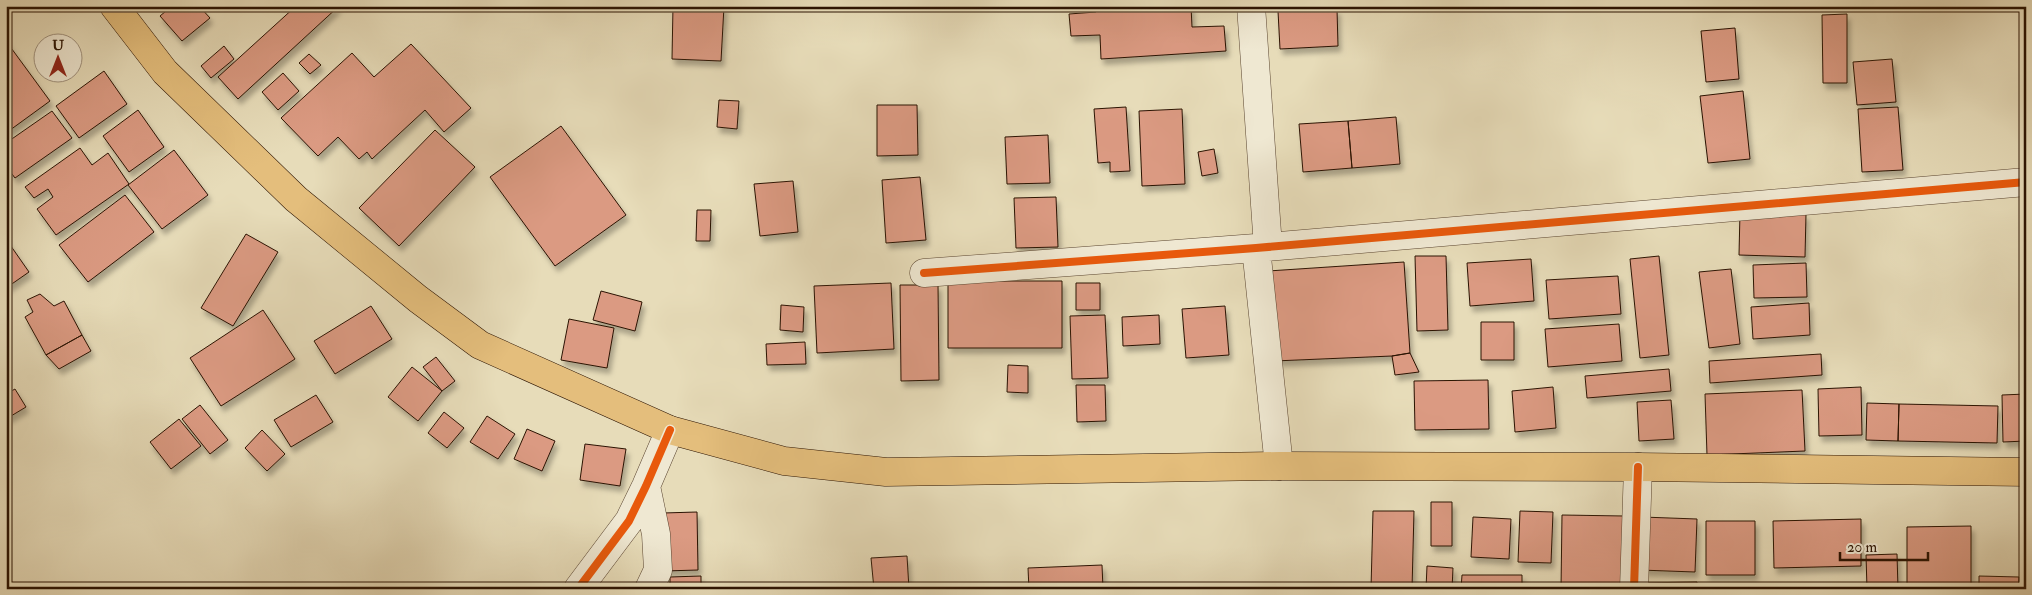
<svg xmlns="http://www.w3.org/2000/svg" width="2032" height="595" font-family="'IM FELL Double Pica',serif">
  <defs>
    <filter id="shadow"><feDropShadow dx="3" dy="5.5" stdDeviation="2.5" flood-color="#0004"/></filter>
  </defs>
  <rect width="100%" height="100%" fill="#e7dcb9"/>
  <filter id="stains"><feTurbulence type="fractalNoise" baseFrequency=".004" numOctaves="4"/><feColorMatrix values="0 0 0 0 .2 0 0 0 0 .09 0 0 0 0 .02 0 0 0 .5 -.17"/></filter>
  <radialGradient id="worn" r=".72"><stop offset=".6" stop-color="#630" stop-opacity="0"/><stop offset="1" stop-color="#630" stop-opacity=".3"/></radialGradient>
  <!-- building -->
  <path fill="#db9a82" stroke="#2b1302" filter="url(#shadow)" d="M 172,6 L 199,6 L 210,18 L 182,41 L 160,16 Z
    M 296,6 L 339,6 L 238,99 L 218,77 Z
    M 673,6 L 724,6 L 721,61 L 672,59 Z
    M 1096,6 L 1191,6 L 1192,27 L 1224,26 L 1226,51 L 1101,59 L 1100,35 L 1071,36 L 1069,14 L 1096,12 Z
    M 1337,9 L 1338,46 L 1280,49 L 1278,11 Z
    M 1847,14 L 1847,83 L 1823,83 L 1822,15 Z
    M 1735,28 L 1739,79 L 1706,82 L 1701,31 Z
    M 6,41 L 50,101 L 6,133 Z
    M 411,44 L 471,108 L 444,132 L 425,110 L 372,159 L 367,152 L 359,159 L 338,137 L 318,156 L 281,118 L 352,53 L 374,77 Z
    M 224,46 L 234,59 L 211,78 L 201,66 Z
    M 309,54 L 321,65 L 310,74 L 299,63 Z
    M 1892,59 L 1896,102 L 1857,105 L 1853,62 Z
    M 104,71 L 127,104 L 79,138 L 56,106 Z
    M 283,73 L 299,91 L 278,110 L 262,92 Z
    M 1743,91 L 1750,159 L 1708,163 L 1700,96 Z
    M 719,100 L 739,101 L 737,129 L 717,127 Z
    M 877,105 L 917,105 L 918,155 L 877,156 Z
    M 1126,107 L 1130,171 L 1110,172 L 1110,162 L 1098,163 L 1094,109 Z
    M 1898,107 L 1903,170 L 1862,172 L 1858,109 Z
    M 1182,109 L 1185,184 L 1142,186 L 1139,111 Z
    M 138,110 L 164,147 L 129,172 L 103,136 Z
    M 52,111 L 72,138 L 15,178 L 6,166 L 6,143 Z
    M 1396,117 L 1400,164 L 1352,168 L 1348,121 Z
    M 1348,121 L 1352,168 L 1303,172 L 1299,124 Z
    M 561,126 L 626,215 L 555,266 L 490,177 Z
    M 435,130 L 475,167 L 399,246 L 359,208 Z
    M 1048,135 L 1050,183 L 1007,184 L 1005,137 Z
    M 80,148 L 92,165 L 108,153 L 129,184 L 56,235 L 37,209 L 53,197 L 48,189 L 34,198 L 25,187 Z
    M 1214,149 L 1218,173 L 1202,176 L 1198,152 Z
    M 174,150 L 208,195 L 162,229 L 128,185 Z
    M 920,177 L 926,240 L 886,243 L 882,180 Z
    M 793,181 L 798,232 L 760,236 L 754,184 Z
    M 125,195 L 154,232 L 88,282 L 59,245 Z
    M 1056,197 L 1058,247 L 1016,248 L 1014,198 Z
    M 697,210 L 711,210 L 710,241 L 696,241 Z
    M 1740,212 L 1806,214 L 1805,257 L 1739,255 Z
    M 246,234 L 278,252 L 233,326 L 201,308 Z
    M 6,239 L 29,272 L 6,288 Z
    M 1415,256 L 1446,256 L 1448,330 L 1417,331 Z
    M 1659,256 L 1669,355 L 1640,358 L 1630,259 Z
    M 1531,259 L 1534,301 L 1470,306 L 1467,263 Z
    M 1404,262 L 1410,353 L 1392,356 L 1274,361 L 1268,271 Z
    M 1806,263 L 1807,297 L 1754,298 L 1753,265 Z
    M 1731,269 L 1740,344 L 1709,348 L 1699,272 Z
    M 1618,276 L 1621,314 L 1549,319 L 1546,280 Z
    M 948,281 L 1062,281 L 1062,348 L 948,348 Z
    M 891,283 L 894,349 L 817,353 L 814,286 Z
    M 1076,283 L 1100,283 L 1100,310 L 1076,310 Z
    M 900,285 L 938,285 L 939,380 L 901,381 Z
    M 601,291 L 642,302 L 635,331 L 593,320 Z
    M 40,294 L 54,306 L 64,301 L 82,335 L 46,355 L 25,317 L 33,312 L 27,300 Z
    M 1809,303 L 1810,335 L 1753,339 L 1751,307 Z
    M 781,305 L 804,307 L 803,332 L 780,330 Z
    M 371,306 L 392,339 L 335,374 L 314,341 Z
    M 1225,306 L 1229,355 L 1186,358 L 1182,309 Z
    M 263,310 L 295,359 L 221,406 L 190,358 Z
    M 1105,315 L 1108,378 L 1072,379 L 1070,316 Z
    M 1159,315 L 1160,344 L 1123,346 L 1122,317 Z
    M 569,319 L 614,328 L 607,368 L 561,360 Z
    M 1481,322 L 1514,322 L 1514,360 L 1481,360 Z
    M 1619,324 L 1622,361 L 1548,367 L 1545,329 Z
    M 82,335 L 91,351 L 59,369 L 46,355 Z
    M 805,342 L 806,364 L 767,365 L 766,344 Z
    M 1410,353 L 1419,372 L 1395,375 L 1392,356 Z
    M 1821,354 L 1822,375 L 1710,383 L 1709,361 Z
    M 436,357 L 455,381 L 442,391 L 423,367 Z
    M 1008,365 L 1028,366 L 1028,393 L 1007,392 Z
    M 412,367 L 442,391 L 418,421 L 388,397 Z
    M 1669,369 L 1671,391 L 1587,398 L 1585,376 Z
    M 1488,380 L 1489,429 L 1415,430 L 1414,381 Z
    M 1076,385 L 1105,385 L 1106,421 L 1077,422 Z
    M 1553,387 L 1556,428 L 1515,432 L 1512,391 Z
    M 1861,387 L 1862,435 L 1819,436 L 1818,389 Z
    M 15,389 L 26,407 L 6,419 L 6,394 Z
    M 1802,390 L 1805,451 L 1707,455 L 1705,394 Z
    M 2026,394 L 2026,441 L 2003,442 L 2002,395 Z
    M 316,395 L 333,422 L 291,447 L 274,420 Z
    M 1671,400 L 1674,439 L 1639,441 L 1637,402 Z
    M 1867,403 L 1899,404 L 1898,441 L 1866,440 Z
    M 1899,404 L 1998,406 L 1997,443 L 1898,441 Z
    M 200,405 L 228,440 L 210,454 L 182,419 Z
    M 444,412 L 464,428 L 447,448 L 428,433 Z
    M 487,416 L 515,434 L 498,459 L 470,442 Z
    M 179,419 L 201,446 L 171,469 L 150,442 Z
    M 527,429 L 555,441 L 542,471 L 514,459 Z
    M 262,430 L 285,454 L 267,471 L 245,448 Z
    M 585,444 L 626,449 L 620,486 L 580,480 Z
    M 1431,502 L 1452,502 L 1452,546 L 1431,546 Z
    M 1373,511 L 1414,511 L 1412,589 L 1371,589 Z
    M 1520,511 L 1553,512 L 1551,563 L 1518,562 Z
    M 697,512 L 698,570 L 664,571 L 663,513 Z
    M 1562,515 L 1624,516 L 1623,589 L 1561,589 Z
    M 1473,517 L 1511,519 L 1509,559 L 1471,557 Z
    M 1642,517 L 1697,519 L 1695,572 L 1640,570 Z
    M 1861,519 L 1861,566 L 1774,568 L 1773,521 Z
    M 1706,521 L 1755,521 L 1755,575 L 1706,575 Z
    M 1971,526 L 1971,589 L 1907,589 L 1907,527 Z
    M 1897,554 L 1898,589 L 1867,589 L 1866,555 Z
    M 907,556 L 909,589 L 874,589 L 871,558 Z
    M 1102,565 L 1103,589 L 1029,589 L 1028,568 Z
    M 1427,566 L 1453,568 L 1452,589 L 1426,589 Z
    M 1462,575 L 1522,575 L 1522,589 L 1461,589 Z
    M 701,576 L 701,589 L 670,589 L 670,577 Z
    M 1979,576 L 2019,577 L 2018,589 L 1979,589 Z
    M 1697,582 L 1697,589 L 1638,589 L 1638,583 Z"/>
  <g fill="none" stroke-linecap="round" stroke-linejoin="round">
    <defs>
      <path id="minor" d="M 1251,6 L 1268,247
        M 1256,248 L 1279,466
        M 924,273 L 1256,248 L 2026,182
        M 646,486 L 656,534 L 658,570 L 649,589
        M 578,589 L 629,521 L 646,486 L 670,430
        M 1634,589 L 1638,467"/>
      <path id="primary" d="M 114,6 L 165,72 L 296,199 L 418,299 L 480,345 L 670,430 L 784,461 L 886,472 L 1279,466 L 1638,467 L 2026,472"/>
    </defs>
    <!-- minor casing -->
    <use href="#minor" stroke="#5a4530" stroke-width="29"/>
    <!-- primary casing -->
    <use href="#primary" stroke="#2b1302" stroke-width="29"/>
    <!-- minor -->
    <use href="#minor" stroke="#efe8d2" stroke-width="28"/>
    <!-- primary -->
    <use href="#primary" stroke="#e4be7c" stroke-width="28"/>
    <defs>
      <path id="cycleway" d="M 924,273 L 1256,248 L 2026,182
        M 578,589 L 629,521 L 646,486 L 670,430
        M 1634,589 L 1638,467"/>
    </defs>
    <!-- cycleway casing -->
    <use href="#cycleway" stroke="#efe8d2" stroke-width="11"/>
    <!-- cycleway -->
    <use href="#cycleway" stroke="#e8590c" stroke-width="8"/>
  </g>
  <!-- margin -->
  <rect width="2032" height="595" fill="none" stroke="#e7dcb9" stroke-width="25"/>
  <rect x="8" y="8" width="2017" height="580" fill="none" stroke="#2b1302" stroke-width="2.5"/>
  <rect x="12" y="12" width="2007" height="570" fill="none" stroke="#2b1302"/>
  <!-- north arrow -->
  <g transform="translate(58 58)"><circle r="24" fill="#efe8d2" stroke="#a1937f"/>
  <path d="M0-4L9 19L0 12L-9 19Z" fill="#8f2418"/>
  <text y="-8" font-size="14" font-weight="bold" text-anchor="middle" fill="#2b1302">U</text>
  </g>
  <!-- scale -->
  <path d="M1840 552v8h88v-8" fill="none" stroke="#2b1302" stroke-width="2.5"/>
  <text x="1847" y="552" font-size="15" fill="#2b1302" stroke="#efe8d2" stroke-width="4" paint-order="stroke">20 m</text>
  <rect width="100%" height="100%" filter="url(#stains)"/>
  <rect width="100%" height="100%" fill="url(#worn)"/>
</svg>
